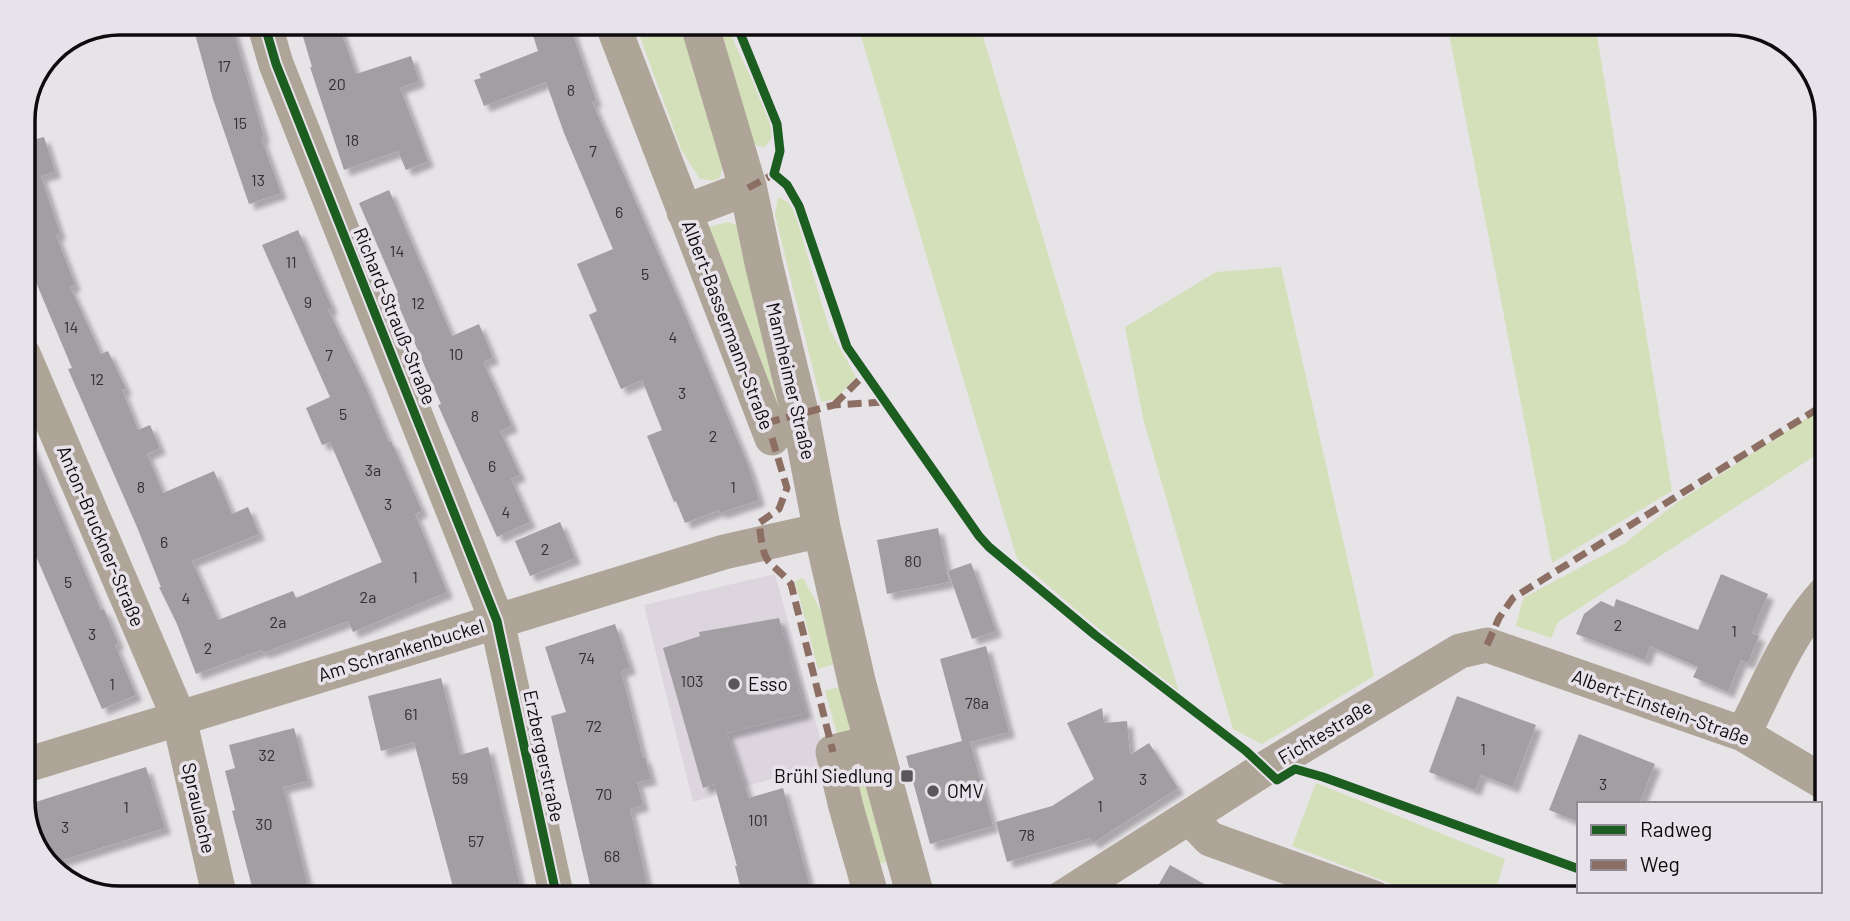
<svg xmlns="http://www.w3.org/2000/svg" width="1850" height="921" font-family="Barlow,sans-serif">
  <defs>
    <filter id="shadow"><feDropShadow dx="6" dy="6" stdDeviation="2" flood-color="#0004"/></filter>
  </defs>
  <rect width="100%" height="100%" fill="#e7e4e8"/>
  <!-- built -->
  <path fill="#dcd5de" d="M 775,574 L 827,763 L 693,802 L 644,605 Z"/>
  <!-- green -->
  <path fill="#d3e0ba" d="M 635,23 L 682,23 L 723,166 L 720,178 L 712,181 L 699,178 L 681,149 Z
    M 717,23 L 727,23 C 736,55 770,104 772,134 C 772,140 768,143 764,147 L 757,146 L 752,140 Z
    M 857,23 L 979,23 L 1179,692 L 1088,620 L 1017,559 Z
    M 1447,23 L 1595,23 L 1672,491 L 1552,563 Z
    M 778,197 L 788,202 L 795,213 L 829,328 L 856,377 L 836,399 L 821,402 L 775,215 Z
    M 727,222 L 735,224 L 743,234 L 780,402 L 774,408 L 709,227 Z
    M 1281,267 L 1374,676 L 1262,744 L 1233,729 L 1143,418 L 1125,327 L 1216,272 Z
    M 1827,405 L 1827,448 L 1558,622 L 1551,638 L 1516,626 L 1523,598 L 1624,544 L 1676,503 Z
    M 803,578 L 821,611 L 835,664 L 818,669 L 795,581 Z
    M 842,686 L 853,732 L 837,734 L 825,691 Z
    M 856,774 L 860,774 L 867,778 L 891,861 L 873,865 Z
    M 1316,783 L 1505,859 L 1493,898 L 1428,898 L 1292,846 Z"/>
  <!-- building -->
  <path fill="#a19fa2" filter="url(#shadow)" d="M 192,23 L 231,23 L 264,137 L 261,138 L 281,193 L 249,204 L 213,99 Z
    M 299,23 L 338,23 L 356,74 L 411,56 L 419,81 L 400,88 L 428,161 L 406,170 L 398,151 L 344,170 L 310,67 L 312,67 Z
    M 529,23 L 569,23 L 596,101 L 592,102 L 687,319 L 748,465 L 759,500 L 720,513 L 719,510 L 685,523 L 676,501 L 674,502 L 647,436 L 662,430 L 642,380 L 621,389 L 589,315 L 597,311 L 577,264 L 613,249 L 564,133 L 546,82 L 484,106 L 474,80 L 481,78 L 479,74 L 538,51 Z
    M 27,135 L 29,141 L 44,137 L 55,172 L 41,176 L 60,234 L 56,235 L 75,285 L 70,287 L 101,354 L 108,351 L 126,389 L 122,390 L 138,430 L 150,425 L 160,448 L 147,454 L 163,493 L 214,471 L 232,514 L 248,507 L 259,534 L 192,561 L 218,620 L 293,591 L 296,598 L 382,562 L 330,442 L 322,445 L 306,408 L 330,397 L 262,245 L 298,230 L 332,308 L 328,310 L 364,383 L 389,442 L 391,441 L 422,511 L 415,514 L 447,592 L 353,632 L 348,621 L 263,653 L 262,650 L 196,674 L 177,624 L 159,587 L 161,587 L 137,527 L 68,369 L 72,368 L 28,263 L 23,244 L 23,136 Z
    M 389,190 L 452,336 L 479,324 L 493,358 L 483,362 L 512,426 L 500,431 L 520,475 L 511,479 L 530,522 L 497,537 L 438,405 L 441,404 L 394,295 L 398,293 L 359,203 Z
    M 23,427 L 101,610 L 104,609 L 118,643 L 115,645 L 136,695 L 102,709 L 23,526 Z
    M 560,522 L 575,558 L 530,576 L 515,541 Z
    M 938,528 L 949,582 L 887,594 L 877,540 Z
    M 971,563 L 996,631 L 972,639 L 948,571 Z
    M 1721,574 L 1768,594 L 1752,633 L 1759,636 L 1748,663 L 1741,660 L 1728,692 L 1693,677 L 1698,667 L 1650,646 L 1645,660 L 1576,634 L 1584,614 L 1601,601 L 1614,607 L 1616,599 L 1698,630 Z
    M 779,618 L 806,713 L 727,733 L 749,798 L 783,788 L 813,898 L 743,898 L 735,866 L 737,866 L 714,784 L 703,788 L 663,648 L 700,636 L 699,632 Z
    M 615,624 L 630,668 L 621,671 L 643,758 L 645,757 L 651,779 L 637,782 L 643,805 L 630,809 L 650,898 L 593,898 L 551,716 L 566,712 L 545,647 Z
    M 986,646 L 1009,732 L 970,742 L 993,826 L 930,844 L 906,756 L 962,741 L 940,659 Z
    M 441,678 L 460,755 L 488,747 L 523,898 L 456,898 L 414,742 L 381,751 L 368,696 Z
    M 1457,696 L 1536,725 L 1513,787 L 1481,775 L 1475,790 L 1429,772 Z
    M 1102,708 L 1104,723 L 1127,721 L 1130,755 L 1149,743 L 1178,788 L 1093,843 L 1090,838 L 1007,862 L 996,822 L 1052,806 L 1094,779 L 1067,723 Z
    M 294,728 L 308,781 L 283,787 L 311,898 L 255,898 L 232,811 L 235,810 L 225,771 L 235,768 L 229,745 Z
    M 1579,734 L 1655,764 L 1639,804 L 1579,804 L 1579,822 L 1549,810 Z
    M 146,767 L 165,828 L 50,864 L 39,855 L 23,806 Z
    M 1170,865 L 1229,898 L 1151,898 Z"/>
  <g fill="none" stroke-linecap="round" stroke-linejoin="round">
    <!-- minor -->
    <path stroke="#aea497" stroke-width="35" d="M 264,23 L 276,64 L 497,621 L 557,898
      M 612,23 L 772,438
      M 684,212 L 748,188
      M 23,354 L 179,718 L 220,898
      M 1743,734 C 1768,686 1789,631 1827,591
      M 23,766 L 724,552 L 822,530
      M 1190,818 L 1210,839 L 1374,898
      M 872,898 L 846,807 L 833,752 L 874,742
      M 1062,898 L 1264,769 L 1460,651 L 1487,645 L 1743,734 L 1827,784"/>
    <!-- major -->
    <path stroke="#afa498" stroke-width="38" d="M 699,23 L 748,188 L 764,265 L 800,414 L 822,530 L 857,683 L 916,898"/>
    <!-- quiet -->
    <path stroke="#8d6e63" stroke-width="7" stroke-dasharray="14 7" stroke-linecap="butt" d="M 748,188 L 774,174 L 775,168
      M 834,405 L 865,374
      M 766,423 L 834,405 L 884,402
      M 772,438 L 787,488 L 779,509 L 759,523 C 761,534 761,554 770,563 C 777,570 784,575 791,584 L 833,752
      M 1487,645 L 1499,618 L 1513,598 L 1827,403
      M 1642,891 L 1659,898"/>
    <defs>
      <path id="cycleway" d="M 264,23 L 276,64 L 497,621 L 557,898
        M 736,23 L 777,124 L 780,151 L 774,174 L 787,185 L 799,206 L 847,347 L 979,536 L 989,547 L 1095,635 L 1246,751 L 1277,780 L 1295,769 L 1323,777 L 1579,869"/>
    </defs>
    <!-- cycleway casing -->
    <use href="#cycleway" stroke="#e8e2ea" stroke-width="13"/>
    <!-- cycleway -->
    <use href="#cycleway" stroke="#1b5e20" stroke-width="9"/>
  </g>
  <!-- markers -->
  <g fill="#5a575a" stroke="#e8e2ea" stroke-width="2.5">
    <circle cx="734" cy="684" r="7"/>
    <rect x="900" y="769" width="14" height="14" rx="3.5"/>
    <circle cx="933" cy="791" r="7"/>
  </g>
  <g text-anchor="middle" stroke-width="7" stroke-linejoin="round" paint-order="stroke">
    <!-- number labels -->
    <g font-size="16" fill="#333033">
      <text x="224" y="72">17</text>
      <text x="337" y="90">20</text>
      <text x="571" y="96">8</text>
      <text x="240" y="129">15</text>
      <text x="352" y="146">18</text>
      <text x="593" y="157">7</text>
      <text x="258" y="186">13</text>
      <text x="619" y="218">6</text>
      <text x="397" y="257">14</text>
      <text x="291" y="268">11</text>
      <text x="645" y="280">5</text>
      <text x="308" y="308">9</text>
      <text x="418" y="309">12</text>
      <text x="71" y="333">14</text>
      <text x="673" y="343">4</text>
      <text x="456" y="360">10</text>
      <text x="329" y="361">7</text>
      <text x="97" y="385">12</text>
      <text x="682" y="399">3</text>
      <text x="343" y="420">5</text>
      <text x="475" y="422">8</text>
      <text x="713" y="442">2</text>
      <text x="492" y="472">6</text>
      <text x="373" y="476">3a</text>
      <text x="141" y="493">8</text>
      <text x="733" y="493">1</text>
      <text x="388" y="510">3</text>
      <text x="506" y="518">4</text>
      <text x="164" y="548">6</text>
      <text x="545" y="555">2</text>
      <text x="913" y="567">80</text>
      <text x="415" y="583">1</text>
      <text x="68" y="588">5</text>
      <text x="368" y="603">2a</text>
      <text x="186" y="604">4</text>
      <text x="278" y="628">2a</text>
      <text x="1618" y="631">2</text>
      <text x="1734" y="637">1</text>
      <text x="92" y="640">3</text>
      <text x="208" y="654">2</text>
      <text x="587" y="664">74</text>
      <text x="692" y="687">103</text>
      <text x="112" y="690">1</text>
      <text x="977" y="709">78a</text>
      <text x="411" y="720">61</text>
      <text x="594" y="732">72</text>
      <text x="1483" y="755">1</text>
      <text x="267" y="761">32</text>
      <text x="460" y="784">59</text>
      <text x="1143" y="785">3</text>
      <text x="1603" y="790">3</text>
      <text x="604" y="800">70</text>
      <text x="1100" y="812">1</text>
      <text x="126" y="813">1</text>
      <text x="758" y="826">101</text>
      <text x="264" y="830">30</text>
      <text x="65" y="833">3</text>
      <text x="1027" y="841">78</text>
      <text x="476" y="847">57</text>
      <text x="612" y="862">68</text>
    </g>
    <!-- street labels -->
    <g font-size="19" fill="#0e0b0e" stroke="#e8e2ea">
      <text transform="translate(395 316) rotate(68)" y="7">Richard-Strauß-Straße</text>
      <text transform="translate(728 325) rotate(69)" y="7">Albert-Bassermann-Straße</text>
      <text transform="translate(791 381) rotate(77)" y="7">Mannheimer Straße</text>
      <text transform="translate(101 536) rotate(67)" y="7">Anton-Bruckner-Straße</text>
      <text transform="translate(401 650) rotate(-17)" y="7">Am Schrankenbuckel</text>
      <text transform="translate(1661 707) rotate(20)" y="7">Albert-Einstein-Straße</text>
      <text transform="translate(1325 732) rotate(-31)" y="7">Fichtestraße</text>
      <text transform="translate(544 756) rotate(78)" y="7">Erzbergerstraße</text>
      <text transform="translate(199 808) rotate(77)" y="7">Spraulache</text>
    </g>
    <!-- poi labels -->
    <g font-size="19" fill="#0e0b0e" stroke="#e8e2ea" text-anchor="start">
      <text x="748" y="691">Esso</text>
      <text x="893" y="783" text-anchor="end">Brühl Siedlung</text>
      <text x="947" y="798">OMV</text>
    </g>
  </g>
  <!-- crop -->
  <path d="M0 0H1850V921H0ZM120 35H1730A85 85 0 0 1 1815 120V801A85 85 0 0 1 1730 886H120A85 85 0 0 1 35 801V120A85 85 0 0 1 120 35Z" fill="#e8e2ea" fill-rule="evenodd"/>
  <path fill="none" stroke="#0e0b0e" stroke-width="3.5" d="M120 35H1730A85 85 0 0 1 1815 120V801A85 85 0 0 1 1730 886H120A85 85 0 0 1 35 801V120A85 85 0 0 1 120 35Z"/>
  <!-- legend -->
  <rect x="1577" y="802" width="245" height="91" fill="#e8e2ea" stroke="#918c92" stroke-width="2"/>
  <rect x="1591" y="825" width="35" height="10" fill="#1b5e20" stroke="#918c92" stroke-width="2"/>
  <text x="1640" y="837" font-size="21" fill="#0e0b0e">Radweg</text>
  <rect x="1591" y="860" width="35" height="10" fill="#8d6e63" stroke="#918c92" stroke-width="2"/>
  <text x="1640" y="872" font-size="21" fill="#0e0b0e">Weg</text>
</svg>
